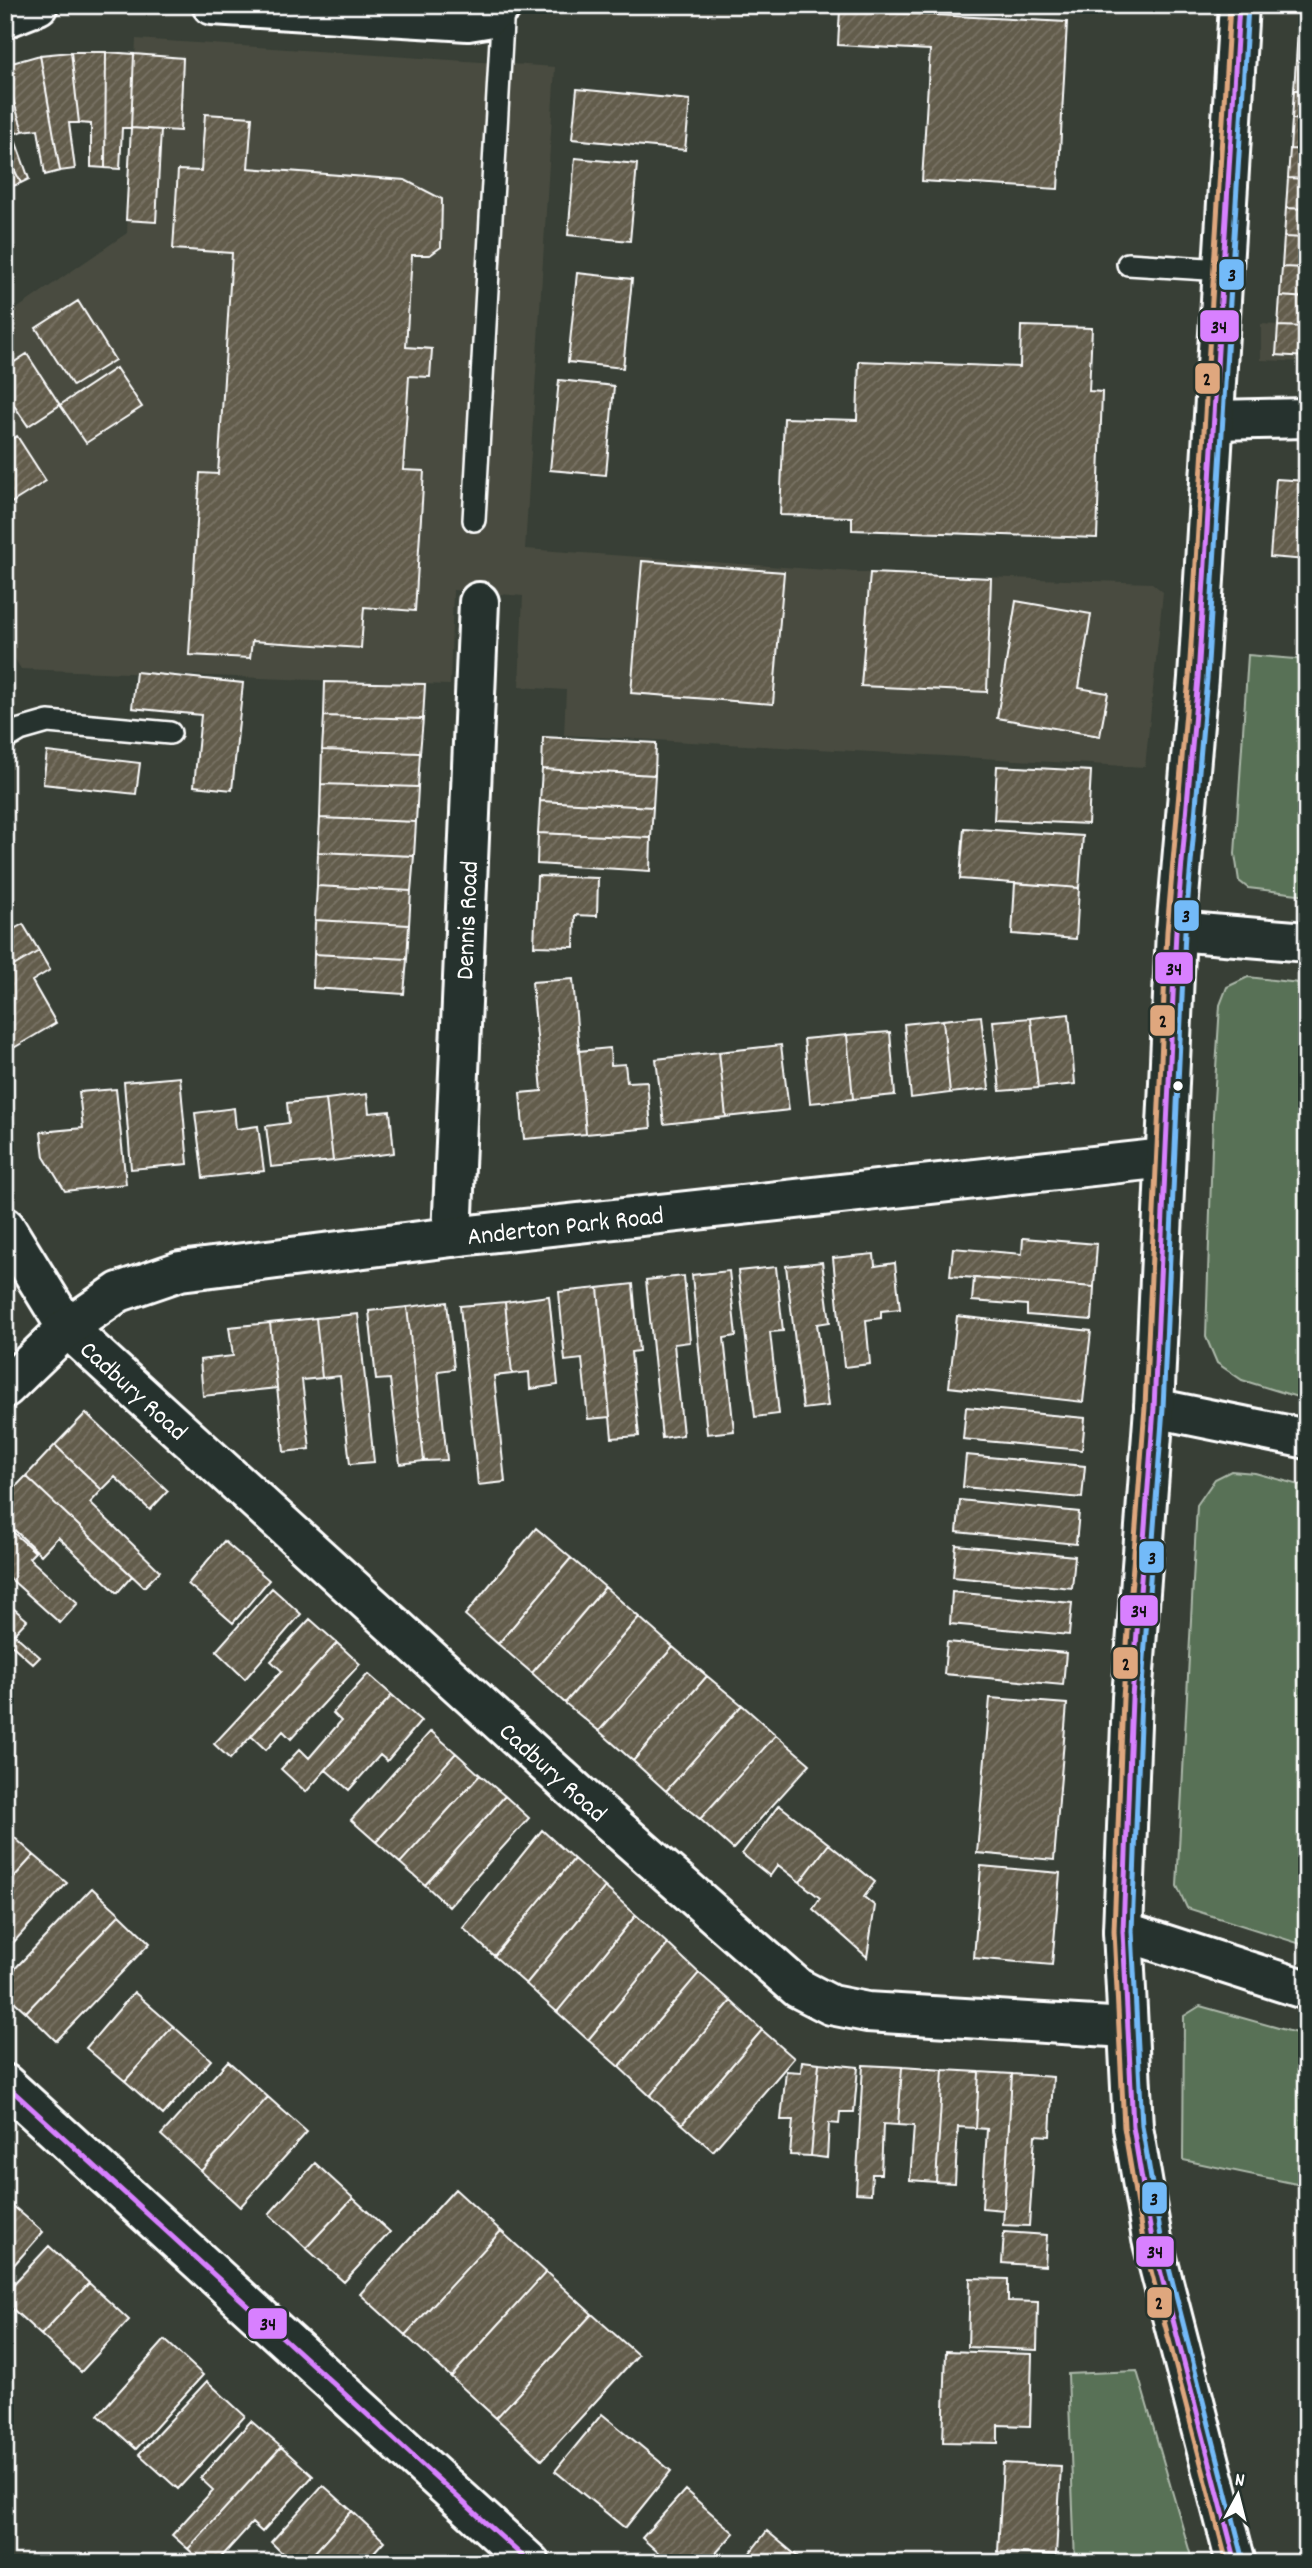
<svg xmlns="http://www.w3.org/2000/svg" width="1312" height="2568" font-family="Dekko,sans-serif">
  <defs>
    <pattern id="building-hatch" width="6" height="6" patternUnits="userSpaceOnUse" patternTransform="scale(1.75)"><rect width="6" height="6" fill="#625c4b"/><path d="M-1 1l2-2M0 6l6-6M5 7l2-2" fill="none" stroke="#7a7466"/></pattern>
  </defs>
  <rect width="100%" height="100%" fill="#383f36"/>
  <filter id="ink" filterUnits="userSpaceOnUse"><feTurbulence type="fractalNoise" baseFrequency=".0143" numOctaves="2"/><feDisplacementMap in="SourceGraphic" scale="14" xChannelSelector="R" yChannelSelector="G"/><feConvolveMatrix kernelMatrix="1 2 1 2 8 2 1 2 1" color-interpolation-filters="sRGB"/></filter>
  <g filter="url(#ink)">
    <!-- built -->
    <path fill="#494c40" d="M 136,39 L 555,67 L 525,549 L 870,573 L 1152,583 L 1163,592 L 1145,767 L 564,735 L 566,690 L 519,687 L 523,596 L 453,590 L 450,685 L 21,669 L 5,643 L 5,317 L 127,233 Z
      M 1261,324 L 1307,327 L 1307,362 L 1261,360 Z"/>
    <!-- green -->
    <path fill="#597156" stroke="#acb8aa" stroke-width="2" d="M 1248,655 L 1307,660 L 1307,895 L 1248,888 L 1239,881 L 1235,854 Z
      M 1248,977 L 1307,984 L 1307,1400 L 1242,1380 L 1217,1363 L 1206,1337 L 1213,1116 L 1220,1005 L 1227,987 Z
      M 1231,1471 L 1255,1473 L 1307,1487 L 1307,1946 L 1187,1908 L 1177,1886 L 1197,1505 L 1215,1479 Z
      M 1200,2006 L 1307,2036 L 1306,2186 L 1183,2160 L 1184,2016 Z
      M 1137,2371 L 1193,2563 L 1075,2563 L 1068,2374 Z"/>
    <!-- building -->
    <path fill="url(#building-hatch)" stroke="#fff" stroke-width="2" d="M 1300,5 L 1307,5 L 1307,31 L 1298,31 Z
      M 840,10 L 1067,22 L 1058,189 L 922,181 L 930,50 L 838,45 Z
      M 1298,31 L 1307,31 L 1307,61 L 1296,61 Z
      M 71,52 L 106,52 L 105,168 L 91,167 L 91,124 L 79,123 Z
      M 71,52 L 79,123 L 69,123 L 75,169 L 60,171 L 40,55 Z
      M 106,52 L 134,54 L 131,128 L 122,128 L 120,169 L 105,168 Z
      M 134,54 L 183,58 L 180,131 L 131,128 Z
      M 40,55 L 60,171 L 45,175 L 38,129 L 23,131 L 5,74 L 5,65 Z
      M 1296,61 L 1307,61 L 1307,90 L 1294,90 Z
      M 5,74 L 23,131 L 13,134 L 29,179 L 21,183 L 5,151 Z
      M 577,89 L 690,100 L 685,150 L 572,139 Z
      M 1294,90 L 1307,90 L 1307,120 L 1292,119 Z
      M 205,114 L 252,117 L 248,168 L 405,180 L 442,199 L 441,247 L 430,255 L 412,255 L 406,347 L 432,349 L 430,377 L 409,376 L 403,470 L 424,471 L 415,611 L 364,607 L 361,648 L 252,641 L 250,658 L 189,655 L 200,473 L 218,474 L 232,253 L 173,249 L 178,170 L 201,171 Z
      M 1292,119 L 1307,120 L 1307,150 L 1290,149 Z
      M 131,128 L 161,130 L 156,222 L 126,220 Z
      M 1290,149 L 1307,150 L 1307,179 L 1288,178 Z
      M 5,151 L 21,183 L 8,188 L 5,182 Z
      M 575,158 L 637,164 L 630,241 L 568,235 Z
      M 1288,178 L 1307,179 L 1307,209 L 1286,208 Z
      M 1286,208 L 1307,209 L 1307,238 L 1284,237 Z
      M 1284,237 L 1307,238 L 1307,268 L 1282,267 Z
      M 1282,267 L 1307,268 L 1307,298 L 1280,296 Z
      M 577,273 L 632,279 L 623,368 L 568,362 Z
      M 1280,296 L 1307,298 L 1307,327 L 1278,326 Z
      M 78,301 L 115,360 L 73,386 L 36,328 Z
      M 1021,326 L 1092,328 L 1089,391 L 1102,392 L 1097,538 L 852,530 L 852,517 L 780,515 L 784,418 L 857,420 L 859,361 L 1020,367 Z
      M 1278,326 L 1307,327 L 1307,357 L 1276,355 Z
      M 27,354 L 60,405 L 28,426 L 5,392 L 5,368 Z
      M 116,368 L 142,407 L 86,443 L 60,405 Z
      M 559,380 L 614,386 L 606,475 L 550,470 Z
      M 17,436 L 46,481 L 5,507 L 5,443 Z
      M 1276,479 L 1307,481 L 1307,560 L 1270,557 Z
      M 642,561 L 784,572 L 773,704 L 631,693 Z
      M 870,573 L 991,578 L 987,692 L 861,686 Z
      M 1016,601 L 1091,614 L 1079,688 L 1108,693 L 1100,736 L 997,718 Z
      M 136,672 L 243,683 L 232,790 L 194,786 L 201,715 L 132,708 Z
      M 325,682 L 425,684 L 423,719 L 324,716 Z
      M 324,716 L 423,719 L 420,753 L 322,750 Z
      M 543,737 L 656,743 L 655,775 L 542,769 Z
      M 322,750 L 420,753 L 418,787 L 321,784 Z
      M 47,752 L 140,763 L 136,794 L 43,784 Z
      M 997,766 L 1091,771 L 1088,824 L 994,820 Z
      M 542,769 L 655,775 L 653,807 L 540,801 Z
      M 321,784 L 418,787 L 416,822 L 320,818 Z
      M 540,801 L 653,807 L 651,838 L 538,833 Z
      M 320,818 L 416,822 L 414,856 L 318,852 Z
      M 964,828 L 1083,836 L 1079,888 L 960,879 Z
      M 538,833 L 651,838 L 650,871 L 537,864 Z
      M 318,852 L 414,856 L 411,891 L 317,886 Z
      M 537,876 L 598,878 L 597,916 L 575,915 L 574,947 L 534,946 Z
      M 1015,883 L 1079,888 L 1076,939 L 1012,934 Z
      M 317,886 L 411,891 L 409,925 L 315,920 Z
      M 5,894 L 12,906 L 5,909 Z
      M 315,920 L 409,925 L 407,959 L 314,954 Z
      M 23,924 L 39,951 L 5,971 L 5,934 Z
      M 39,951 L 50,970 L 32,981 L 56,1023 L 5,1053 L 5,971 Z
      M 314,954 L 407,959 L 404,994 L 313,988 Z
      M 573,979 L 586,1134 L 524,1139 L 520,1093 L 542,1091 L 532,982 Z
      M 1069,1014 L 1075,1084 L 1038,1088 L 1031,1018 Z
      M 981,1016 L 989,1089 L 950,1093 L 943,1020 Z
      M 1031,1018 L 1038,1088 L 1000,1091 L 993,1021 Z
      M 943,1020 L 950,1093 L 911,1098 L 904,1024 Z
      M 890,1032 L 895,1095 L 853,1099 L 847,1035 Z
      M 847,1035 L 853,1099 L 810,1103 L 804,1039 Z
      M 781,1045 L 789,1110 L 726,1117 L 719,1052 Z
      M 610,1048 L 611,1065 L 625,1064 L 627,1082 L 647,1081 L 651,1128 L 586,1134 L 579,1051 Z
      M 719,1052 L 726,1117 L 664,1124 L 656,1059 Z
      M 180,1077 L 188,1164 L 131,1169 L 124,1082 Z
      M 116,1089 L 126,1184 L 65,1191 L 44,1157 L 41,1132 L 83,1128 L 79,1092 Z
      M 367,1094 L 369,1113 L 390,1111 L 394,1153 L 333,1161 L 326,1099 Z
      M 326,1099 L 333,1161 L 271,1167 L 266,1126 L 289,1123 L 287,1103 Z
      M 234,1108 L 236,1129 L 258,1126 L 264,1171 L 203,1178 L 195,1113 Z
      M 1023,1238 L 1097,1244 L 1094,1287 L 950,1276 L 953,1248 L 1022,1254 Z
      M 874,1254 L 875,1266 L 895,1263 L 900,1309 L 881,1311 L 881,1318 L 866,1320 L 870,1364 L 844,1367 L 833,1258 Z
      M 822,1262 L 830,1322 L 817,1324 L 828,1406 L 803,1409 L 786,1266 Z
      M 776,1267 L 783,1331 L 770,1332 L 779,1414 L 755,1417 L 738,1271 Z
      M 729,1271 L 736,1336 L 724,1338 L 734,1431 L 707,1434 L 692,1275 Z
      M 684,1276 L 690,1342 L 674,1344 L 683,1435 L 662,1438 L 646,1280 Z
      M 974,1278 L 1094,1287 L 1092,1320 L 1027,1315 L 1027,1305 L 972,1301 Z
      M 633,1284 L 639,1351 L 631,1352 L 639,1436 L 612,1438 L 598,1288 Z
      M 598,1288 L 610,1417 L 588,1419 L 582,1359 L 565,1361 L 559,1292 Z
      M 549,1296 L 558,1385 L 530,1389 L 529,1372 L 512,1374 L 505,1302 Z
      M 447,1302 L 454,1369 L 438,1371 L 447,1460 L 424,1461 L 407,1307 Z
      M 505,1302 L 512,1374 L 494,1376 L 505,1482 L 478,1485 L 460,1306 Z
      M 407,1307 L 424,1461 L 400,1464 L 390,1379 L 376,1380 L 369,1311 Z
      M 358,1314 L 374,1462 L 350,1464 L 340,1376 L 322,1378 L 316,1318 Z
      M 957,1316 L 1091,1331 L 1083,1402 L 949,1387 Z
      M 316,1318 L 322,1378 L 302,1380 L 310,1449 L 284,1452 L 270,1323 Z
      M 270,1323 L 277,1388 L 203,1396 L 200,1360 L 233,1356 L 229,1327 Z
      M 966,1407 L 1085,1418 L 1082,1450 L 963,1439 Z
      M 86,1413 L 168,1491 L 150,1510 L 115,1477 L 102,1490 L 55,1445 Z
      M 55,1445 L 102,1490 L 90,1503 L 160,1571 L 144,1587 L 26,1476 Z
      M 966,1455 L 1085,1466 L 1082,1498 L 963,1487 Z
      M 26,1476 L 132,1576 L 117,1593 L 58,1537 L 41,1555 L 5,1521 L 5,1498 Z
      M 960,1500 L 1079,1512 L 1076,1544 L 957,1532 Z
      M 5,1525 L 35,1552 L 29,1558 L 78,1603 L 60,1623 L 5,1574 Z
      M 536,1528 L 571,1558 L 498,1644 L 465,1615 Z
      M 224,1541 L 269,1580 L 233,1623 L 188,1584 Z
      M 956,1545 L 1075,1556 L 1072,1588 L 953,1577 Z
      M 571,1558 L 605,1587 L 532,1673 L 498,1644 Z
      M 605,1587 L 639,1617 L 565,1703 L 532,1673 Z
      M 272,1588 L 301,1614 L 245,1679 L 216,1651 Z
      M 952,1592 L 1072,1603 L 1069,1635 L 950,1624 Z
      M 5,1601 L 27,1620 L 14,1634 L 40,1657 L 33,1664 L 5,1639 Z
      M 639,1617 L 673,1647 L 599,1731 L 565,1703 Z
      M 310,1619 L 337,1643 L 230,1759 L 214,1744 L 282,1671 L 271,1661 Z
      M 947,1642 L 1066,1653 L 1063,1685 L 944,1674 Z
      M 337,1643 L 360,1664 L 291,1739 L 283,1731 L 266,1750 L 251,1736 Z
      M 673,1647 L 707,1676 L 633,1761 L 599,1731 Z
      M 368,1674 L 392,1695 L 306,1792 L 281,1769 L 300,1749 L 309,1758 L 341,1721 L 333,1713 Z
      M 707,1676 L 742,1705 L 666,1791 L 633,1761 Z
      M 392,1695 L 421,1721 L 387,1761 L 380,1755 L 349,1790 L 326,1770 Z
      M 990,1698 L 1067,1704 L 1054,1860 L 977,1853 Z
      M 742,1705 L 776,1735 L 700,1819 L 666,1791 Z
      M 431,1731 L 456,1753 L 376,1842 L 351,1820 Z
      M 776,1735 L 810,1764 L 733,1849 L 700,1819 Z
      M 456,1753 L 480,1775 L 400,1863 L 376,1842 Z
      M 480,1775 L 505,1796 L 425,1885 L 400,1863 Z
      M 505,1796 L 529,1818 L 449,1907 L 425,1885 Z
      M 779,1805 L 829,1844 L 800,1882 L 778,1865 L 770,1876 L 742,1854 Z
      M 6,1830 L 34,1855 L 5,1887 L 5,1830 Z
      M 542,1830 L 574,1859 L 494,1956 L 463,1928 Z
      M 829,1844 L 875,1882 L 864,1897 L 875,1906 L 867,1957 L 813,1909 L 820,1898 L 800,1882 Z
      M 34,1855 L 67,1883 L 5,1952 L 5,1887 Z
      M 574,1859 L 605,1887 L 526,1984 L 494,1956 Z
      M 981,1866 L 1060,1873 L 1052,1965 L 974,1958 Z
      M 605,1887 L 636,1915 L 557,2012 L 526,1984 Z
      M 92,1888 L 120,1914 L 26,2012 L 5,1993 L 5,1979 Z
      M 120,1914 L 150,1943 L 56,2041 L 26,2012 Z
      M 636,1915 L 668,1944 L 588,2040 L 557,2012 Z
      M 668,1944 L 699,1973 L 619,2067 L 588,2040 Z
      M 699,1973 L 731,2001 L 650,2096 L 619,2067 Z
      M 134,1992 L 173,2026 L 125,2081 L 86,2048 Z
      M 731,2001 L 762,2030 L 682,2124 L 650,2096 Z
      M 173,2026 L 211,2060 L 163,2115 L 125,2081 Z
      M 762,2030 L 794,2058 L 713,2151 L 682,2124 Z
      M 228,2061 L 268,2097 L 201,2171 L 161,2135 Z
      M 802,2061 L 819,2063 L 811,2156 L 790,2155 L 793,2120 L 781,2120 L 786,2071 L 801,2072 Z
      M 819,2063 L 858,2067 L 854,2112 L 840,2112 L 839,2124 L 829,2123 L 827,2158 L 811,2156 Z
      M 863,2065 L 902,2067 L 898,2125 L 883,2124 L 881,2174 L 872,2174 L 871,2194 L 856,2193 Z
      M 902,2067 L 943,2070 L 936,2182 L 910,2180 L 914,2126 L 898,2125 Z
      M 943,2070 L 979,2072 L 976,2128 L 958,2127 L 955,2183 L 936,2182 Z
      M 979,2072 L 1012,2074 L 1004,2210 L 982,2208 L 987,2129 L 976,2128 Z
      M 1012,2074 L 1053,2077 L 1050,2136 L 1035,2135 L 1029,2226 L 1003,2225 Z
      M 268,2097 L 307,2132 L 240,2207 L 201,2171 Z
      M 315,2163 L 353,2198 L 306,2248 L 269,2214 Z
      M 455,2189 L 501,2231 L 405,2335 L 360,2294 Z
      M 353,2198 L 390,2232 L 344,2282 L 306,2248 Z
      M 12,2205 L 43,2232 L 5,2275 L 5,2213 Z
      M 501,2231 L 546,2272 L 451,2377 L 405,2335 Z
      M 1004,2232 L 1047,2235 L 1045,2266 L 1002,2263 Z
      M 49,2246 L 89,2283 L 41,2335 L 5,2302 L 5,2293 Z
      M 546,2272 L 592,2314 L 496,2418 L 451,2377 Z
      M 970,2278 L 1008,2279 L 1008,2301 L 1038,2302 L 1037,2350 L 968,2347 Z
      M 89,2283 L 129,2320 L 81,2372 L 41,2335 Z
      M 592,2314 L 638,2355 L 542,2460 L 496,2418 Z
      M 165,2340 L 203,2375 L 136,2449 L 98,2415 Z
      M 946,2351 L 1032,2354 L 1030,2426 L 998,2425 L 998,2443 L 943,2442 Z
      M 207,2381 L 245,2416 L 178,2489 L 139,2454 Z
      M 602,2414 L 671,2471 L 625,2528 L 555,2471 Z
      M 251,2421 L 281,2447 L 188,2549 L 172,2535 L 213,2490 L 200,2478 Z
      M 281,2447 L 313,2476 L 262,2532 L 252,2523 L 216,2563 L 203,2563 L 188,2549 Z
      M 1003,2463 L 1061,2466 L 1056,2555 L 998,2552 Z
      M 323,2485 L 352,2511 L 305,2563 L 277,2563 L 284,2555 L 271,2542 Z
      M 685,2490 L 734,2533 L 707,2563 L 670,2563 L 642,2538 Z
      M 352,2511 L 384,2541 L 364,2563 L 305,2563 Z
      M 767,2531 L 798,2557 L 793,2563 L 742,2563 Z"/>
    <g fill="none" stroke-linecap="round" stroke-linejoin="round">
      <defs>
        <path id="service" d="M 1128,264 L 1223,270
          M 474,520 L 503,5
          M 5,739 L 20,730 L 48,722 L 170,733"/>
        <g id="minor">
          <path d="M 212,5 L 468,21 L 486,18 L 502,5"/>
          <path d="M 5,18 L 38,5"/>
          <path d="M 1215,420 L 1307,418"/>
          <path d="M 1176,931 L 1307,942"/>
          <path id="s1" d="M 5,1227 L 67,1328 L 583,1798 L 798,1988 L 831,2005 L 867,2012 L 1127,2028"/>
          <path id="s2" d="M 452,1237 L 479,602"/>
          <path d="M 1154,1408 L 1307,1439"/>
          <path d="M 1123,1931 L 1307,1990"/>
          <path d="M 5,2084 L 530,2563"/>
        </g>
        <g id="tertiary">
          <path id="s3" d="M 5,1388 L 67,1328 L 119,1292 L 180,1271 L 452,1237 L 1165,1158"/>
          <path d="M 1236,2563 L 1152,2239 L 1133,2127 L 1123,1931 L 1132,1698 L 1154,1408 L 1176,931 L 1198,678 L 1239,5"/>
        </g>
      </defs>
      <!-- service casing -->
      <use href="#service" stroke="#fff" stroke-width="26"/>
      <!-- minor casing -->
      <use href="#minor" stroke="#fff" stroke-width="44"/>
      <!-- tertiary casing -->
      <use href="#tertiary" stroke="#fff" stroke-width="44"/>
      <!-- service -->
      <use href="#service" stroke="#26332d" stroke-width="21"/>
      <!-- minor -->
      <use href="#minor" stroke="#26332d" stroke-width="38"/>
      <!-- tertiary -->
      <use href="#tertiary" stroke="#26332d" stroke-width="38"/>
      <defs>
        <path id="bus-1" d="M 5,2084 L 530,2563
          M 1236,2563 L 1152,2239 L 1133,2127 L 1123,1931 L 1132,1698 L 1154,1408 L 1176,931 L 1198,678 L 1239,5"/>
        <path id="bus-2" d="M 1244,2561 L 1161,2237 L 1142,2126 L 1132,1931 L 1141,1698 L 1163,1408 L 1185,932 L 1207,679 L 1248,6"/>
        <path id="bus-3" d="M 1227,2563 L 1143,2240 L 1124,2127 L 1114,1931 L 1123,1698 L 1145,1407 L 1167,931 L 1189,677 L 1230,5"/>
      </defs>
      <!-- bus-1 casing -->
      <use href="#bus-1" stroke="#26332d" stroke-width="10"/>
      <!-- bus-2 casing -->
      <use href="#bus-2" stroke="#26332d" stroke-width="10"/>
      <!-- bus-3 casing -->
      <use href="#bus-3" stroke="#26332d" stroke-width="10"/>
      <!-- bus-1 -->
      <use href="#bus-1" stroke="#d880ff" stroke-width="5"/>
      <!-- bus-2 -->
      <use href="#bus-2" stroke="#73baf8" stroke-width="5"/>
      <!-- bus-3 -->
      <use href="#bus-3" stroke="#dfa77e" stroke-width="5"/>
    </g>
  </g>
  <!-- markers -->
  <circle fill="#fff" stroke="#26332d" stroke-width="2.5" cx="1178" cy="1086" r="6"/>
  <g text-anchor="middle" stroke-width="6" stroke-linejoin="round" paint-order="stroke">
    <!-- street labels -->
    <g font-size="26" fill="#fff" stroke="#26332d">
      <text dy="9" stroke="none"><textPath href="#s2" startOffset="317">Dennis Road</textPath></text>
      <text dy="9" stroke="none"><textPath href="#s3" startOffset="602">Anderton Park Road</textPath></text>
      <text dy="9" stroke="none"><textPath href="#s1" startOffset="210">Cadbury Road</textPath></text>
      <text dy="9" stroke="none"><textPath href="#s1" startOffset="777">Cadbury Road</textPath></text>
    </g>
  </g>
  <g stroke="#26332d" stroke-width="2.5">
    <rect x="1218" y="258" width="27" height="33" rx="7" fill="#73baf8"/>
    <rect x="1199" y="309" width="41" height="34" rx="7" fill="#d880ff"/>
    <rect x="1194" y="362" width="27" height="33" rx="7" fill="#dfa77e"/>
    <rect x="1173" y="899" width="27" height="33" rx="7" fill="#73baf8"/>
    <rect x="1154" y="951" width="40" height="34" rx="7" fill="#d880ff"/>
    <rect x="1149" y="1004" width="27" height="33" rx="7" fill="#dfa77e"/>
    <rect x="1138" y="1540" width="27" height="34" rx="7" fill="#73baf8"/>
    <rect x="1119" y="1594" width="40" height="33" rx="7" fill="#d880ff"/>
    <rect x="1112" y="1646" width="27" height="34" rx="7" fill="#dfa77e"/>
    <rect x="1141" y="2181" width="27" height="34" rx="7" fill="#73baf8"/>
    <rect x="1135" y="2235" width="40" height="33" rx="7" fill="#d880ff"/>
    <rect x="1146" y="2286" width="27" height="33" rx="7" fill="#dfa77e"/>
    <rect x="247" y="2307" width="41" height="33" rx="7" fill="#d880ff"/>
  </g>
  <g font-size="19" text-anchor="middle" font-weight="bold" fill="#111">
    <text x="1232" y="281">3</text>
    <text x="1219" y="333">34</text>
    <text x="1207" y="385">2</text>
    <text x="1186" y="922">3</text>
    <text x="1174" y="975">34</text>
    <text x="1163" y="1027">2</text>
    <text x="1152" y="1564">3</text>
    <text x="1139" y="1617">34</text>
    <text x="1126" y="1670">2</text>
    <text x="1154" y="2205">3</text>
    <text x="1155" y="2258">34</text>
    <text x="1159" y="2309">2</text>
    <text x="268" y="2330">34</text>
  </g>
  <!-- margin -->
  <rect width="1312" height="2568" fill="none" stroke="#26332d" stroke-width="28"/>
  <rect x="14" y="14" width="1284" height="2540" fill="none" stroke="#fff" stroke-width="2.5" filter="url(#ink)"/>
  <!-- north arrow -->
  <g transform="translate(1238 2495) rotate(7)" stroke="#26332d" stroke-width="5" paint-order="stroke">
  <path d="M0-5L12 26L0 18L-12 26Z" fill="#ffffff"/>
  <text y="-10" font-size="19" font-weight="bold" text-anchor="middle" fill="#ffffff">N</text>
  </g>
</svg>
